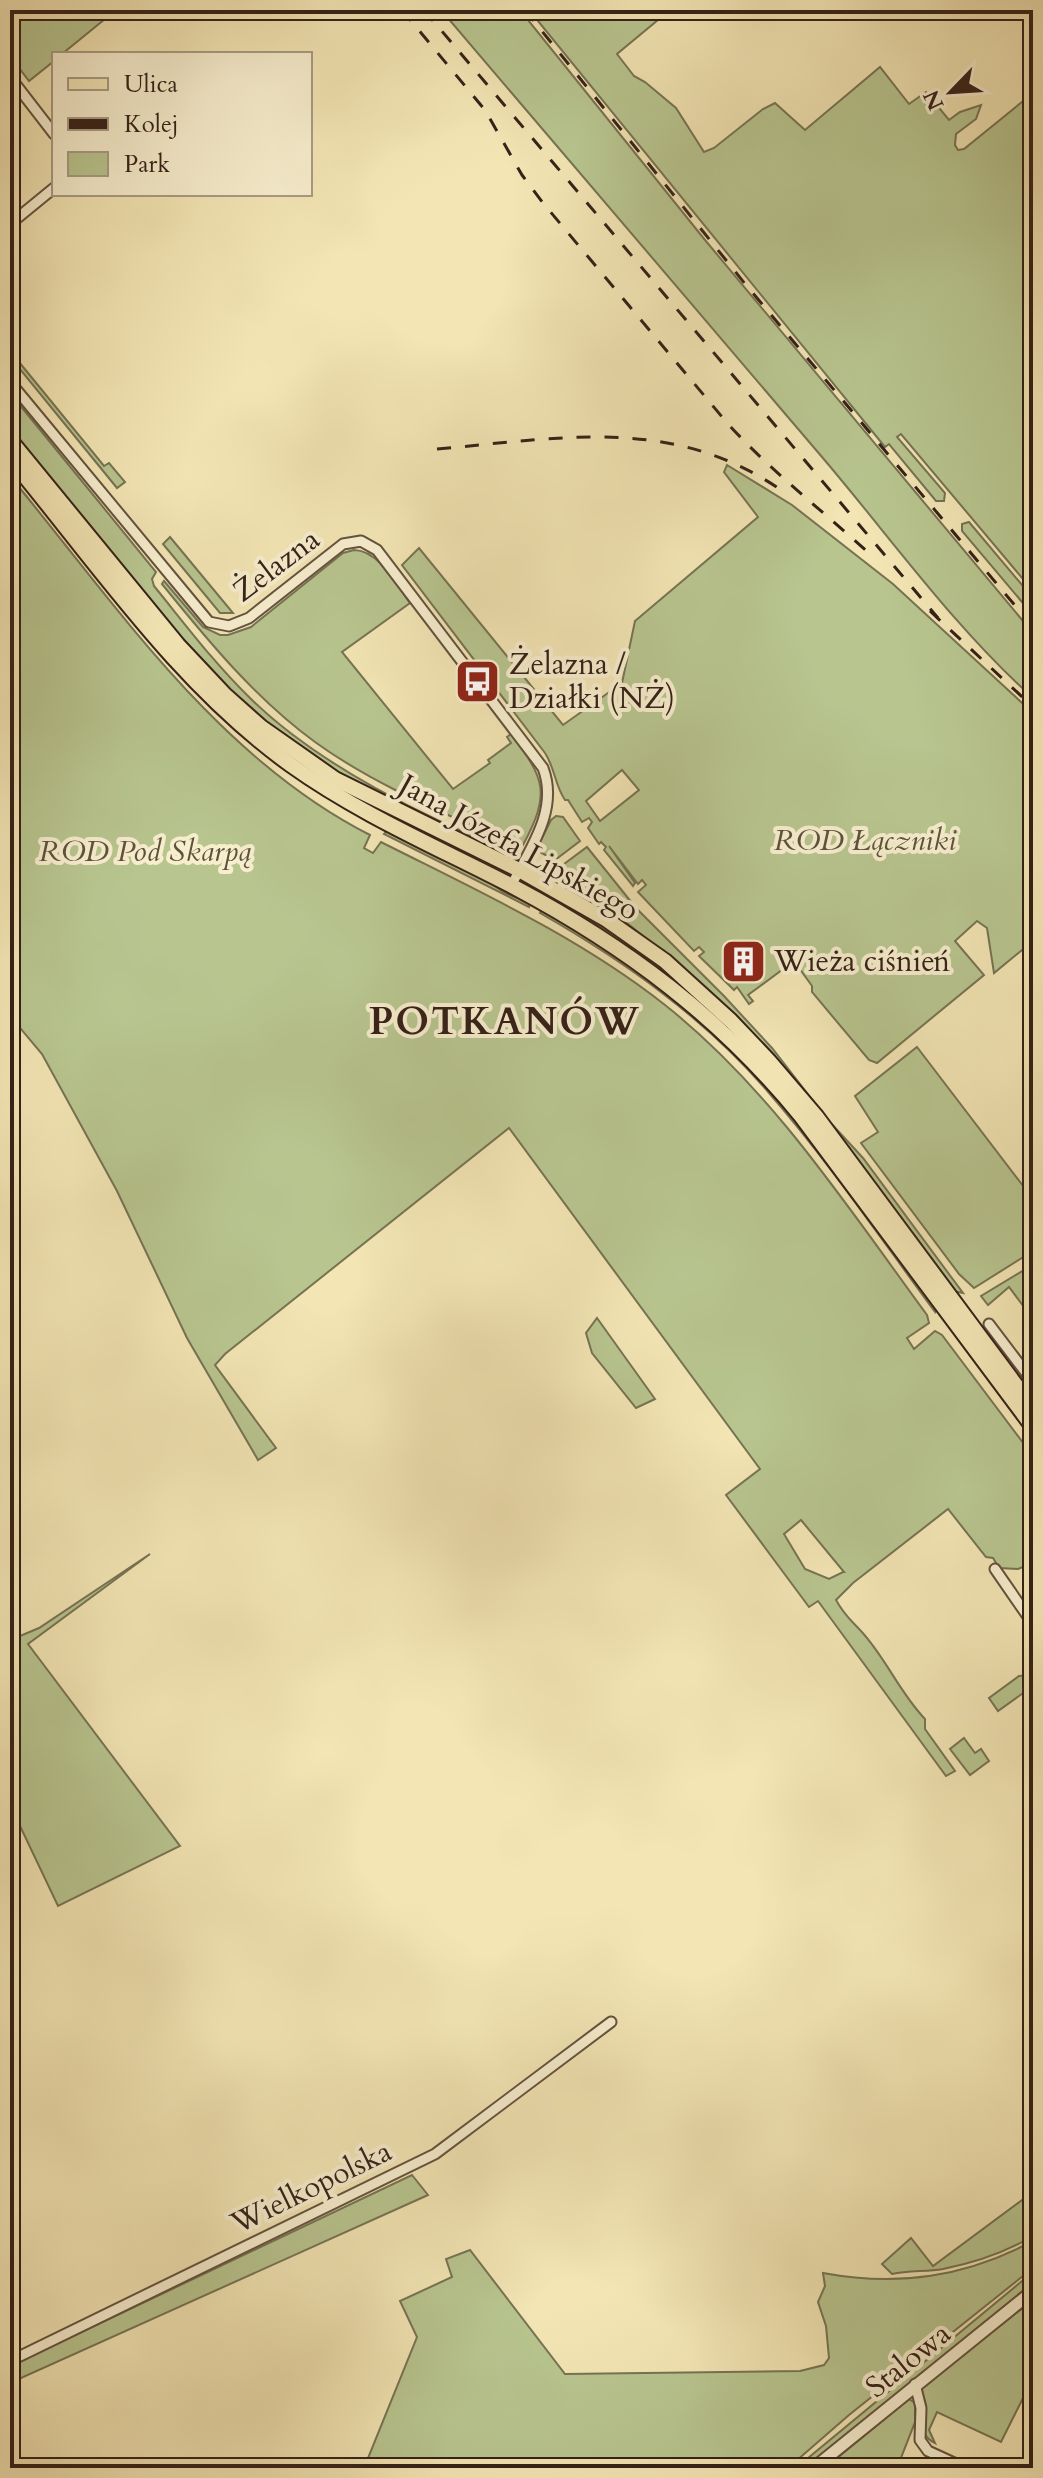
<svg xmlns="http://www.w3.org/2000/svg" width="1043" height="2478" viewBox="0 0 1043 2478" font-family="Cardo,serif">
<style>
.green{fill:#b8c58f;stroke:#767354;stroke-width:2;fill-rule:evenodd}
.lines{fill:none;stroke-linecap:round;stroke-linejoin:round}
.minor-casing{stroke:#64523f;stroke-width:13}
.tertiary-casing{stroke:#64523f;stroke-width:15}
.primary-casing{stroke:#352118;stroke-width:18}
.minor{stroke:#f7eece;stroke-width:9}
.tertiary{stroke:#f7eece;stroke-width:11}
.primary{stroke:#f3e5b4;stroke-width:14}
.rail{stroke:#352118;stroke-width:3;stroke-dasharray:14 14;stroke-linecap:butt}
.labels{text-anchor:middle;stroke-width:8;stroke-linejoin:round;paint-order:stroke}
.street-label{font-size:30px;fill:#352118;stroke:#f7eece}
.poi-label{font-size:30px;fill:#352118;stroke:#f7eece;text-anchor:start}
.park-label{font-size:30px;font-style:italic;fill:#5c523c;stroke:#f7eece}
.district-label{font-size:38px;font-weight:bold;letter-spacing:2px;fill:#352118;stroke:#f7eece}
</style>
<rect width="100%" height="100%" fill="#f3e5b4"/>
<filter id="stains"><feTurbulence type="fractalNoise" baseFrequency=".0025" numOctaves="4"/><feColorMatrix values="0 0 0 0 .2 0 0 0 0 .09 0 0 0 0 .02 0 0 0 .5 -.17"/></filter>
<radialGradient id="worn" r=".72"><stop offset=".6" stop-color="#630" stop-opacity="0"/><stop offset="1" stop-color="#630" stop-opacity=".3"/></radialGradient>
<g class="green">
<path d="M10 10H116L62 54H54V61L29 81 16 64 10 63Z"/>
<path d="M441 10H520L705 240 1033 633V698C953 626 891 538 822 457 695 308 568 159 441 10Z"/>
<path d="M529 10H670L617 54 634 76 645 82 676 108 704 152 714 148 763 109 775 103 805 130 880 67 909 104 926 92 949 120 960 112 981 105 976 119 956 134 955 145 958 150 964 149 1033 93V591L901 434 897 437 945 493 944 501H936L889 444 885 447Z"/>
<path d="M10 351 104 466 109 463 125 482 117 488 10 357Z"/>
<path d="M10 393 156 572 152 579 154 586C185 624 214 663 249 697 315 763 428 820 515 853L502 854 317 762 244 705 162 618 10 432Z"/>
<path d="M727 465 792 505 893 584 1033 713V941L994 973 987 928 977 921 955 941 984 975 877 1063 869 1060 812 992V986L794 961 748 995 753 1001 749 1004 737 987 734 990 699 956 704 952 699 947 694 951 638 892 646 885 642 880 638 884 609 846 635 883 633 886 604 850 606 847 601 842 599 844 588 828 592 822 589 818 582 822 568 800H565C555 786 555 768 545 753L402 565 419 548 563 725 622 683 635 621 758 517 724 472ZM622 770 639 790 600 821 586 801Z"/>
<path d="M10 476C116 605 218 758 370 835L364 848 373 853 381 842C478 891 579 937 665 1005 771 1089 847 1206 927 1315L929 1323 907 1338 914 1349 935 1331 942 1335 1033 1456V1563L1018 1569 999 1568 993 1558 986 1557 948 1509 853 1583 836 1600C845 1616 849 1618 860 1630 885 1656 899 1692 925 1719V1729L955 1771 946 1776 818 1601 809 1607 726 1495 760 1469 509 1128 225 1354 215 1365 276 1448 258 1460 187 1338 117 1191 42 1054 10 1016ZM801 1520 844 1572H843L829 1579 805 1569 784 1534Z"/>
<path d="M969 522 1033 598V615L962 531V524Z"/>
<path d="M170 537 233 613H220L163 544Z"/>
<path d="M354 550C379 550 397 586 410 603L342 652 453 789 490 763 488 760 511 743 507 737 511 734C545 779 551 793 523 845 512 839 497 837 484 831 427 806 366 779 315 742 255 698 209 642 162 584L164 581 203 627 220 635H228L251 627 343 553Z"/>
<path d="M556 816 563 817 580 841 555 860 536 850 551 820Z"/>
<path d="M387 831 490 881C502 894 515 897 531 902L529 907 384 834Z"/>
<path d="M587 847 636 908 724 996 772 1048 828 1120 863 1158 963 1293 953 1291 806 1096 659 949 606 906 558 879 560 867Z"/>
<path d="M549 896 650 956 689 992 547 900Z"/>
<path d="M542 908 584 933 686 1004 781 1098 936 1308 935 1312C881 1239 829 1162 769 1093 705 1018 624 961 540 913Z"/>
<path d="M917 1047 1033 1199V1251L974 1288 959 1274 861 1143 878 1132 855 1096Z"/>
<path d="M1029 1267 1033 1273V1319L1009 1287 988 1305 981 1296Z"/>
<path d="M597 1318 655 1399 636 1408 592 1353 586 1333Z"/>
<path d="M150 1554 28 1644 180 1846 58 1906 10 1805V1635L13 1639 39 1628Z"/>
<path d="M1030 1675 1033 1686 998 1711 989 1698 1019 1676Z"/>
<path d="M964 1738 975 1753 981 1749 989 1761 970 1775 950 1749Z"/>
<path d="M412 2175 428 2195 10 2383V2366Z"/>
<path d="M1033 2192V2236C1006 2252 973 2263 943 2269 926 2272 909 2270 892 2274L882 2264 911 2238 933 2266Z"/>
<path d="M1033 2241V2268L849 2415 788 2468H364L417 2337 400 2301 452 2277 446 2259 470 2250 565 2374 800 2371 824 2365 829 2358 826 2326 818 2302 825 2286 823 2273C898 2287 965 2277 1033 2241Z"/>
<path d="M1033 2272V2283L805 2468H796Z"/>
<path d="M1021 2309 1033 2317V2392L1027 2390 1001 2442 937 2412 929 2430 935 2443C917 2434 926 2425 926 2409 926 2401 923 2395 920 2389Z"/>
<path d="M909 2399 915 2403V2422L897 2468H825Z"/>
</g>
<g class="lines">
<defs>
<g id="minor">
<path d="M10 77 54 134"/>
<path d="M10 224 54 188"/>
<path d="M10 382 209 622 229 626 249 618 343 544 361 541 377 550 543 768C559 810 530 849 511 886"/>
<path d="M989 1324 1033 1382"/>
<path d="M995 1569 1033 1624"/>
<path d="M10 2361 435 2154 611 2022"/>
<path d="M915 2384 921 2408 920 2440 928 2451 965 2468"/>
</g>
<path id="tertiary" d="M814 2468 1033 2291"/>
<g id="primary">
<path d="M10 440 178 645 225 695 261 727 335 779 519 870 607 920 665 961 731 1021 769 1061 816 1116 1033 1408"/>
<path d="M10 458C98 564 178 684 291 765 361 815 439 848 514 887 627 947 720 1017 801 1116L1033 1427"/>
</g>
</defs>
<use href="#minor" class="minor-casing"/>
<use href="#tertiary" class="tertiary-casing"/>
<use href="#primary" class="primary-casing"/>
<use href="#minor" class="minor"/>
<use href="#tertiary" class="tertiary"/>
<use href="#primary" class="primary"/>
<g class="rail">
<path d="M402 10 485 110 522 175 543 203 728 424C772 472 823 511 871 555"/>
<path d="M424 10 938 618"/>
<path d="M525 10 746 285 1033 627"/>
<path d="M437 449C564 438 677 414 788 495"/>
<path d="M930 611 1033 707"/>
</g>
</g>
<defs>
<symbol id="bus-square" viewBox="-11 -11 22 22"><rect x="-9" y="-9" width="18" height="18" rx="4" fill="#8f2418" stroke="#f7eece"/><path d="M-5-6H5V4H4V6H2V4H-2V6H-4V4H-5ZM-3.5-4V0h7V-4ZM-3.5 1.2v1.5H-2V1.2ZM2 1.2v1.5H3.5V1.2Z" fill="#fff"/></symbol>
<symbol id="building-square" viewBox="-11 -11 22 22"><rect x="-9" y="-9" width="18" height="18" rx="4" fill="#8f2418" stroke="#f7eece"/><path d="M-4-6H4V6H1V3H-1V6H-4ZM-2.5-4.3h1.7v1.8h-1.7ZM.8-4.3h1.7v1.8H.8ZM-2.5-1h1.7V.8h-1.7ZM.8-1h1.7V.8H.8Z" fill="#fff"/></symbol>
</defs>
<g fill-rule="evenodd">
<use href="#bus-square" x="452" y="656" width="51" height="51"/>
<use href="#building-square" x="718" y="936" width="51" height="51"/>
</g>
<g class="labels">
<g class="street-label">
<text transform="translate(276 565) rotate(-37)" y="10">Żelazna</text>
<text transform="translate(519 847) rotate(29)" y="10">Jana Józefa Lipskiego</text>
<text transform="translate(311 2187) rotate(-26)" y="10">Wielkopolska</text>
<text transform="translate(908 2360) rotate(-39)" y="10">Stalowa</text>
</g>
<g class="poi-label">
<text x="509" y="674">Żelazna /<tspan x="509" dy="34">Działki (NŻ)</tspan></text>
<text x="774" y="971">Wieża ciśnień</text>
</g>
<g class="park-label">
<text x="865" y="850">ROD Łączniki</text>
<text x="145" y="861">ROD Pod Skarpą</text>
</g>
<g class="district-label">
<text x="505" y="1034">POTKANÓW</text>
</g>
</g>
<rect width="1043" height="2478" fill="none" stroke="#f3e5b4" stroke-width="40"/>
<rect x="12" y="12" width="1019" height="2454" fill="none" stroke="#352118" stroke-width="4"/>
<rect x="20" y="20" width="1003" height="2438" fill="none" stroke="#352118" stroke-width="2"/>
<rect x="52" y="52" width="260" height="144" fill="#f7eece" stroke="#a99c85" stroke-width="2"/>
<rect x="68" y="78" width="40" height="12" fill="#f3e5b4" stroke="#a99c85" stroke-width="2"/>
<text x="124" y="92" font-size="24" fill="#352118">Ulica</text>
<rect x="68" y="118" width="40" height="12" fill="#352118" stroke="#a99c85" stroke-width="2"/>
<text x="124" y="132" font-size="24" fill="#352118">Kolej</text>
<rect x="68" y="152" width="40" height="24" fill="#b8c58f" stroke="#a99c85" stroke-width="2"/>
<text x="124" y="172" font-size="24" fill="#352118">Park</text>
<g transform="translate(951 92) rotate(245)" stroke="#f7eece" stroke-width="6" paint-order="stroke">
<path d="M0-6L14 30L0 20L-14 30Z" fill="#352118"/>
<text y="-12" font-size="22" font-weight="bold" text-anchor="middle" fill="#352118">N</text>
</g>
<rect width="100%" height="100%" filter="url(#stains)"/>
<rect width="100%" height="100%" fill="url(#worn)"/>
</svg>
